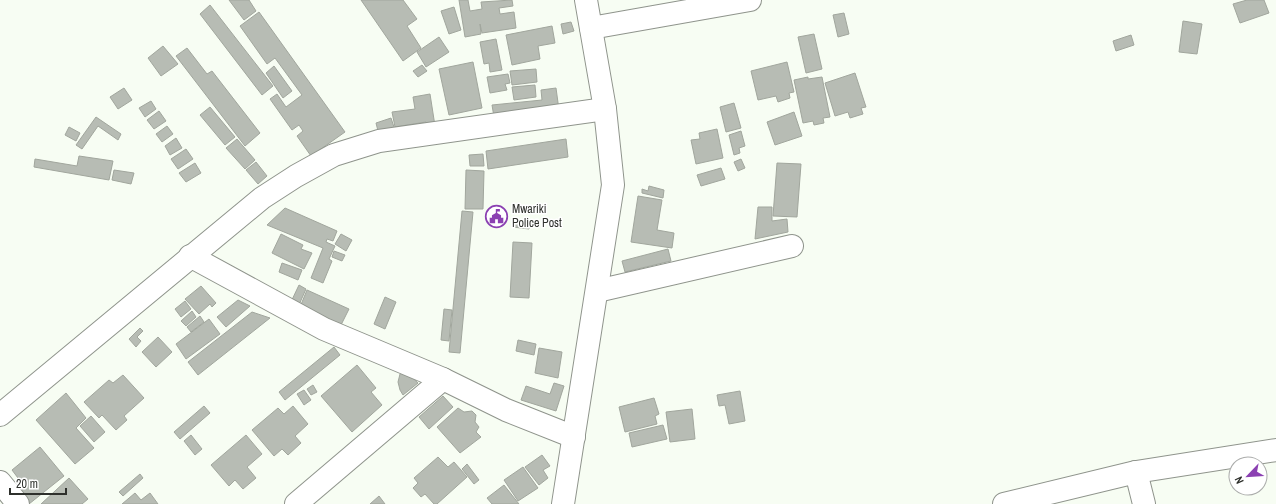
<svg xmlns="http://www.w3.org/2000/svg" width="1276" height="504" viewBox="0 0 1276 504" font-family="'Archivo Narrow',sans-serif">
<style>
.building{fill:#b7bcb4;stroke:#a1a69d}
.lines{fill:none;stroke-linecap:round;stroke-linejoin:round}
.street-casing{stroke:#8f948c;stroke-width:24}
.street{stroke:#fff;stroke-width:22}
.labels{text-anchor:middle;stroke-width:3;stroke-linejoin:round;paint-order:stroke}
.poi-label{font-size:12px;fill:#2e302c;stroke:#fff;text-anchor:start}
</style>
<rect width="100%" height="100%" fill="#f7fdf3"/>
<g class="building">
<path d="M229 0H249L256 11 244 20Z"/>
<path d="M361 0H403L417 19 407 26 421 48 403 61Z"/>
<path d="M459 0H468L470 11 482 9 481 2 512 0 513 6 499 8 500 14 514 12 516 28 482 33 480 24 481 34 465 37Z"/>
<path d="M1247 0H1264L1269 13 1240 23 1233 4Z"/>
<path d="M210 5 273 86 262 95 200 14Z"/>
<path d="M454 7 461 30 449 34 441 11Z"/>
<path d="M259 12 345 132 311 156 297 136 303 131 299 125 292 130 270 99 277 94 286 107 302 95 275 58 267 64 240 26Z"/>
<path d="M844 13 849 34 838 37 833 15Z"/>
<path d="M1183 21 1202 24 1197 54 1179 52Z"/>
<path d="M571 22 574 31 563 34 561 24Z"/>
<path d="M552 26 555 43 538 46 540 59 512 65 506 35Z"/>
<path d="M814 34 822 69 806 73 798 37Z"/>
<path d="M1131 35 1134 45 1116 51 1113 41Z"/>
<path d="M439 37 449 52 426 67 417 52Z"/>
<path d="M496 39 502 70 490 72 489 63 484 64 480 42Z"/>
<path d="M163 46 178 64 161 76 148 58Z"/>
<path d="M187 48 207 74 212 71 260 133 245 146 176 56Z"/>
<path d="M473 62 482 108 449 115 439 69Z"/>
<path d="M787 62 794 92 789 93 790 98 778 102 776 96 758 100 751 71Z"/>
<path d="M422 65 427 71 418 77 413 71Z"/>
<path d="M274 66 292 91 283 98 266 73Z"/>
<path d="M536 69 537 82 512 85 510 71Z"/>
<path d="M855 73 866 107 861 108 863 114 850 118 848 112 835 116 825 83Z"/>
<path d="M508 74 510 83 505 84 507 90 490 93 487 77Z"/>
<path d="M808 77V79L822 77 830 117 823 118 824 123 814 125 813 121 803 123 794 80Z"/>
<path d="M535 85 536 97 514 100 512 87Z"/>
<path d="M124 88 132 100 118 109 110 97Z"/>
<path d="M556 88 559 110 494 117 492 105 542 100 541 90Z"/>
<path d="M430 94 435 126 427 127 426 122 395 127 392 112 415 109 413 97Z"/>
<path d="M151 101 156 109 145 117 139 108Z"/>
<path d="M734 103 741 128 726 132 720 107Z"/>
<path d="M210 107 235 137 225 145 200 115Z"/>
<path d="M159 111 166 121 154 129 147 120Z"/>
<path d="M794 112 802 136 775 145 767 122Z"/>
<path d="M96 117 121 134 118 140 98 126 82 149 76 145Z"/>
<path d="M391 118 395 130 379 135 376 123Z"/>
<path d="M167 126 173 134 162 142 156 134Z"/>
<path d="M69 127 80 133 76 141 65 135Z"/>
<path d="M717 129 723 158 696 164 691 140 700 139 699 133Z"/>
<path d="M741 131 745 146 739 148 740 153 734 155 729 135Z"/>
<path d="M176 138 182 148 170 155 165 146Z"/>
<path d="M237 139 255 160 245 169 226 148Z"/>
<path d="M566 139 568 157 488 169 486 151Z"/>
<path d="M186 149 193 159 178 169 171 159Z"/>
<path d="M483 154 484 166H470L469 155Z"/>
<path d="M79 156 113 161 109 180 34 167 35 159 77 166Z"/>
<path d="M741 159 745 168 738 171 734 162Z"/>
<path d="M256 162 267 176 258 184 246 170Z"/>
<path d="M195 163 201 173 186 182 179 173Z"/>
<path d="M777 163 801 164 797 217 773 216Z"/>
<path d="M721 168 725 179 701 186 697 175Z"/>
<path d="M114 170 134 173 131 184 112 180Z"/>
<path d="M466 170 484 171 483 209H465Z"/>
<path d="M649 186 664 190 663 198 642 193V189L648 191Z"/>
<path d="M638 196 662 200 657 230 674 233 672 248 631 242Z"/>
<path d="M758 207H772V221L787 219 788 232 755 239Z"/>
<path d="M285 208 337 231 333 241 327 239 326 242 335 246 329 259 332 261 323 283 311 278 323 248 267 225Z"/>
<path d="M462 211 473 212 460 353 449 352Z"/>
<path d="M514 221 529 223V229L513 227Z"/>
<path d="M281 234 303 245 301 249 312 253 304 269 272 253Z"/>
<path d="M341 234 352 240 346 251 335 244Z"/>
<path d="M513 242 532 243 529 298 510 297Z"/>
<path d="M668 249 671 261 625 272 622 261Z"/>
<path d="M334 251 345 255 342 261 332 257Z"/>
<path d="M282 263 302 270 298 280 279 272Z"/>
<path d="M299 285 306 289 298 307 290 304Z"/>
<path d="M201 286 216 303 212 307 210 304 199 314 185 299Z"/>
<path d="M307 290 349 309 341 325 300 307Z"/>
<path d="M385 297 396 302 385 329 374 324Z"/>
<path d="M238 300 250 306 226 327 217 317Z"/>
<path d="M185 301 191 309 181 317 175 309Z"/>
<path d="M444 309 452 310 449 341 441 340Z"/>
<path d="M192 311 196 317 186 326 181 321Z"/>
<path d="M252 312 270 318 198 375 188 362Z"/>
<path d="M200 316 204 322 191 332 187 327Z"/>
<path d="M209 319 220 334 186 359 176 344Z"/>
<path d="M140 328 143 331 137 337 141 341 136 347 129 339Z"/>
<path d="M158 337 172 352 156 367 142 352Z"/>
<path d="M518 340 536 344 534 355 516 351Z"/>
<path d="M334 347 340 355 285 400 279 392Z"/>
<path d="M539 348 562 352 558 378 535 373Z"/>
<path d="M357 365 376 388 371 392 382 405 352 432 321 396Z"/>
<path d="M404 370 418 383 403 395 400 390 398 382 400 374Z"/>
<path d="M123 375 144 398 124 416 127 420 116 430 102 415 99 418 84 402 109 380 113 383Z"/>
<path d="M554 383 564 386 556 411 521 400 526 386 550 394Z"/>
<path d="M313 385 317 392 311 395 307 389Z"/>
<path d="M304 390 311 400 304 405 297 394Z"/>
<path d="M740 391 745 421 729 424 725 405 719 406 717 395Z"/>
<path d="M66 393 86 418 76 428 94 448 75 464 36 420Z"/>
<path d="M443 396 453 407 429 429 419 417Z"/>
<path d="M654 398 659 414 655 416 657 424 625 432 619 407Z"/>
<path d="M204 406 210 413 180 439 174 432Z"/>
<path d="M293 406 308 424 295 436 301 443 288 455 282 449 274 456 252 430 278 408 284 414Z"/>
<path d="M458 408 464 412 472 411 476 415 475 422 479 427 476 432 481 437 460 453 437 427Z"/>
<path d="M692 409 695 439 670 442 666 412Z"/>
<path d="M91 416 105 432 94 442 80 426Z"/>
<path d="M663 425 667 439 632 447 629 433Z"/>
<path d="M191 435 202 449 195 455 184 441Z"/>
<path d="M246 435 262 454 247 467 256 478 243 489 235 480 229 486 211 465Z"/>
<path d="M40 447 64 476 29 504H25L13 489 21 482 12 470Z"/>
<path d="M542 455 550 466 543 470 548 478 539 485 525 467Z"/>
<path d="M438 457 448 467 454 462 467 477 437 504H434L425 494 421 497 413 488 418 483 414 478Z"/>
<path d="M467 464 479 480 474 484 462 469Z"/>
<path d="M523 467 538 488 518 501 504 480Z"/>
<path d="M140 474 143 478 123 496 119 492Z"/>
<path d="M69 478 88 499 82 504H41Z"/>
<path d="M504 485 519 504H492L487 498Z"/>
<path d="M135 493 141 500 150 493 158 504H122Z"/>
<path d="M379 496 385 504H370Z"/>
</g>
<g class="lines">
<defs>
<g id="street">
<path d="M591 28 750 0"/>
<path d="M190 256 324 329 443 379 506 410 574 437"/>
<path d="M597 291 792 246"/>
<path d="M0 415 262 198 296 176 334 155 379 141 605 109"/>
<path d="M1136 472 1144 504"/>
<path d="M0 482 18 504"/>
<path d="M296 504 443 379"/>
<path d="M563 504 613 185 605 109 586 0"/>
<path d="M1004 504 1136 472 1276 450"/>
</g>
</defs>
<use href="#street" class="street-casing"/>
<use href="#street" class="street"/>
</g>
<defs>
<symbol id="civic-ring" viewBox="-11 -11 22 22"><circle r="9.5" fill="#fff" stroke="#8b40b2" stroke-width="1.5"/><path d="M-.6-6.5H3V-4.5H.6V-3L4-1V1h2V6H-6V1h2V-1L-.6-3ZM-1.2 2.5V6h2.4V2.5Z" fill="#8b40b2"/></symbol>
</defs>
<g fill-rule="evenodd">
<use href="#civic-ring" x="484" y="204" width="25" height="25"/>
</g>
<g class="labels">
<g class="poi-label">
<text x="512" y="213">Mwariki<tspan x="512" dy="14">Police Post</tspan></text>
</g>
</g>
<g transform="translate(1248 476) rotate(245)"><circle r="19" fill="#ffffff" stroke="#abacab"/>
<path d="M0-3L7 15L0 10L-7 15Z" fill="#8b40b2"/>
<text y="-6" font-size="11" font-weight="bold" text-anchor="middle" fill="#2e302c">N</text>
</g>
<path d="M10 488v6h56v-6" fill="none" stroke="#2e302c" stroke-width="2"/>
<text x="16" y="488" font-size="12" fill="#2e302c" stroke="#ffffff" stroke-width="3" paint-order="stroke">20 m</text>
</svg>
